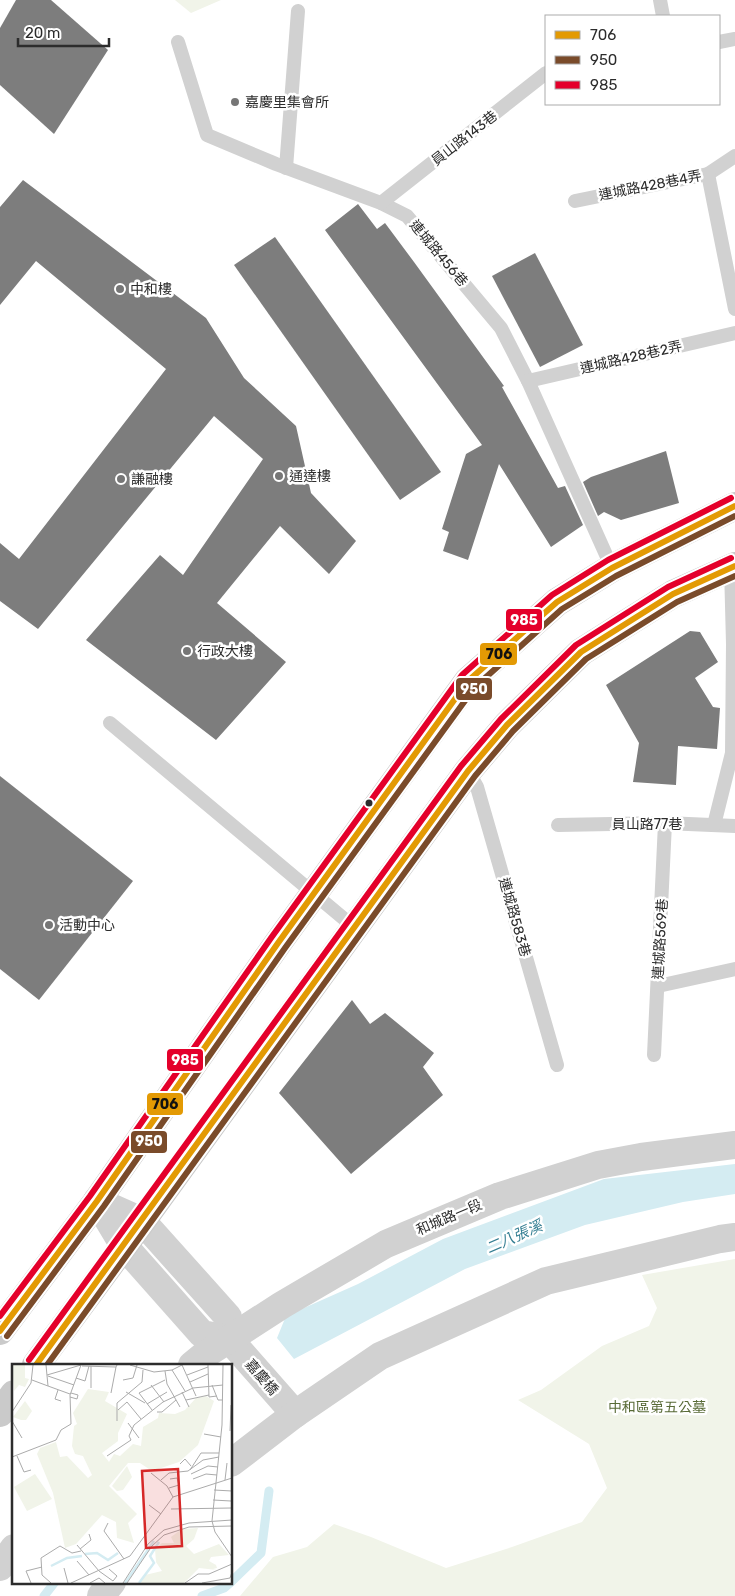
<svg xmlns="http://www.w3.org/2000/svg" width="735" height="1596" viewBox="0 0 735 1596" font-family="Rubik,'Noto Sans TC',sans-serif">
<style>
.green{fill:#f1f4e9}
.water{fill:#d4ecf2}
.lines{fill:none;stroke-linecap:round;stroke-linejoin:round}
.stream{stroke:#d4ecf2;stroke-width:9}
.building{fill:#7d7d7d}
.service{stroke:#d1d1d1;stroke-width:14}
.minor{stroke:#d1d1d1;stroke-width:28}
.secondary{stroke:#cacaca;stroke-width:28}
.bus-1-casing{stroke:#fff;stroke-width:10}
.bus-2-casing{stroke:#fff;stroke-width:10}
.bus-3-casing{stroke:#fff;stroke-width:10}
.bus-1{stroke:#e39a04;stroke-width:6}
.bus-2{stroke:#7a4b2a;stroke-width:6}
.bus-3{stroke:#e4002b;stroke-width:6}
.poi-dot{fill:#767676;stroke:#fff;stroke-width:2}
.bus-dot{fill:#2c2c2c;stroke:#fff;stroke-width:2}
.labels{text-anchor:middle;stroke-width:5;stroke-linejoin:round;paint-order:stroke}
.poi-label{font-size:14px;fill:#2c2c2c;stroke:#fff;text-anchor:start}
.street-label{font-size:14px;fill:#2c2c2c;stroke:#fff}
.park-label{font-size:14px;fill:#586a36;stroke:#fff}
.water-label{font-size:15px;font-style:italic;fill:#357f93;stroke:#fff}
.inset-river{fill:none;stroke:#d4ecf2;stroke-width:2.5}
.inset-road{fill:none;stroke:#ababab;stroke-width:1}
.view{fill:#d62828;fill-opacity:0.15;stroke:#d62828;stroke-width:2.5}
.inset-edge{fill:none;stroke:#2c2c2c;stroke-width:2.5}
.line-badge{stroke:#fff;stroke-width:2}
.badge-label{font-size:14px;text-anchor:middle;font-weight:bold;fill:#fff}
.pale-badge-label{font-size:14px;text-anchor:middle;font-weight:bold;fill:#111}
</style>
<rect width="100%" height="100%" fill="#fff"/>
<g class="green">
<path d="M175 0H221L191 13Z"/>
<path d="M735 1259V1596H240L273 1557 307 1547 334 1524 371 1537 446 1568 512 1547 582 1522 607 1488 589 1444 518 1400 541 1390 602 1346 649 1326 657 1308 642 1275Z"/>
</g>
<path class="water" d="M735 1164V1194L683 1202 585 1225 465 1269 294 1359 277 1338 286 1316 358 1284 443 1239 604 1179Z"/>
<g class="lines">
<g class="stream">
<path d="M231 1582 261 1553 269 1491"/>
<path d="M44 1596 55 1582"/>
<path d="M202 1596 224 1588 231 1582"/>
</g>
</g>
<g class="building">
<path d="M16 0H51L108 50 54 134 0 85V28Z"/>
<path d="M23 180 206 318 244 378 296 426 311 493 356 541 329 574 280 526 217 603 286 662 216 740 86 640 160 555 183 575 263 459 214 416 38 629 0 601V543L19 559 166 369 36 261 0 305V207Z"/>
<path d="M358 204 377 229 385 223 414 262 504 386 502 387 558 488 565 486 583 525 551 547 499 464 468 560 443 551 449 532 442 529 466 454 482 445 325 230Z"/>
<path d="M275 237 441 472 400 500 234 265Z"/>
<path d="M535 253 583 345 540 367 492 276Z"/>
<path d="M666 451 679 503 621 520 604 512 598 516 583 482 591 477Z"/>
<path d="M690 631 700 632 718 662 695 678 713 707 720 708 717 749 678 746 676 785 633 782 639 743 606 685Z"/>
<path d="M0 776 133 881 39 1000 0 969Z"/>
<path d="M352 1000 370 1024 385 1013 434 1053 423 1067 443 1095 351 1174 279 1093Z"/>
</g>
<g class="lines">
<g class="service">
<path d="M660 0 663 16"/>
<path d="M178 42 207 135 276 164 381 203 407 216 501 328 528 381 612 568"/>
<path d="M719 42 735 39"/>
<path d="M286 168 298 11"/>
<path d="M708 174 735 156"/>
<path d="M575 201 708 174 735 309"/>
<path d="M381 203 546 73"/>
<path d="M528 381 735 333"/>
<path d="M110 723 355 928"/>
<path d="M468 771 477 787 557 1065"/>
<path d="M558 825 665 823 735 826"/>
<path d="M714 825 732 753 733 644 731 567"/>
<path d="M658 986 735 969"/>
<path d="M654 1055 665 823"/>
</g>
<g class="minor">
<path d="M97 1201 142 1221 228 1317 229 1339"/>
<path d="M97 1201 124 1246 202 1334 229 1339"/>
<path d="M229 1339 295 1414"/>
<path d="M192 1365 203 1356 282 1305 386 1244 500 1196 598 1165 641 1157 735 1145"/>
<path d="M231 1463 295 1414 380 1356 546 1281 720 1239 735 1237"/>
<path d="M0 1567 14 1548"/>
<path d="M101 1596 112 1582"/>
</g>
<g class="secondary">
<path d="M0 1331 97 1201 278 943 468 681 557 602 612 568 735 506"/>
<path d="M36 1365 142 1221 468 771 507 725 581 652 673 594 735 566"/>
<path d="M0 1413 14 1394"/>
</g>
<defs>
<g id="bus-1">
<path d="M0 1331 97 1201 278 943 468 681 557 602 612 568 735 506"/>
<path d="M36 1365 468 771 507 725 581 652 673 594 735 566"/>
</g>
<g id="bus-2">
<path d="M7 1336 104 1206 285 948 475 687 562 609 616 576 735 516"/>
<path d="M47 1365 475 776 513 731 586 659 677 602 735 576"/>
</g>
<g id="bus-3">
<path d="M0 1316 90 1196 271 938 462 675 552 595 608 560 731 498"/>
<path d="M29 1360 461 766 501 719 576 645 668 587 731 558"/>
</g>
</defs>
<use href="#bus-1" class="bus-1-casing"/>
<use href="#bus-2" class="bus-2-casing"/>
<use href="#bus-3" class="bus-3-casing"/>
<use href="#bus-1" class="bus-1"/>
<use href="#bus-2" class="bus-2"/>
<use href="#bus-3" class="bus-3"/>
</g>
<g class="poi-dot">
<circle cx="235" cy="102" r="5"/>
<circle cx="120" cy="289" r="5"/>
<circle cx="279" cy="476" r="5"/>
<circle cx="121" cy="479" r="5"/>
<circle cx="187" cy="651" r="5"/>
<circle cx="49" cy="925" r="5"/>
</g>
<circle class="bus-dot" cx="369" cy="803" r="4.5"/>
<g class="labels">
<g class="poi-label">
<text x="245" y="107">嘉慶里集會所</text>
<text x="130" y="294">中和樓</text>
<text x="289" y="481">通達樓</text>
<text x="131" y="484">謙融樓</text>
<text x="197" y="656">行政大樓</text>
<text x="59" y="930">活動中心</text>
</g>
<g class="street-label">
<text transform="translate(464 138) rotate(-38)" y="5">員山路143巷</text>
<text transform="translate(650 185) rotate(-11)" y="5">連城路428巷4弄</text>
<text transform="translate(439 253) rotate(50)" y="5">連城路456巷</text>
<text transform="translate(631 357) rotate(-13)" y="5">連城路428巷2弄</text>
<text x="647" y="829">員山路77巷</text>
<text transform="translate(515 917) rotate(74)" y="5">連城路583巷</text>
<text transform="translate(660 939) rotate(-87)" y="5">連城路569巷</text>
<text transform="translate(449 1217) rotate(-23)" y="5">和城路一段</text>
<text transform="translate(262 1377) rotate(49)" y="5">嘉慶橋</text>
</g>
<g class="park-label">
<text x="657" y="1412">中和區第五公墓</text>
</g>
<g class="water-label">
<text transform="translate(514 1237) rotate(-24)" y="5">二八張溪</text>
</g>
</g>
<g transform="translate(12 1364)">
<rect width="220" height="220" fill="#fff"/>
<path d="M0 1H13V14L17 15 13 23 7 21 2 27ZM76 25 97 28 93 37 115 50 106 69V77L90 89 97 98 102 90 108 92 121 80 129 82 131 63 146 54 147 49 163 50 173 46 184 34 194 32 202 37 186 81 167 98 140 107 128 99H116L97 122 125 150 116 159 122 179 105 174 104 158 90 151 64 180 53 184 41 129 25 90 28 84 44 78 48 93 55 92 76 114 80 111 71 92 63 90 60 82 62 62 65 60 61 49ZM13 37 20 47 14 56H9L1 53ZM115 102 120 113 111 126 105 127 100 122ZM23 110 40 135 15 147 2 123ZM186 164 182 175 174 182 182 190 207 180 217 191 199 193 197 197 204 201 205 204 201 205 205 206 187 204 172 219H128L133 211 150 207 144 198 143 185 150 179H162L159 173 170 165Z" fill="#f1f4e9"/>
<path class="inset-river" d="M73 190 85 189 96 196 106 189M39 202 55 194 70 192M113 219 142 177M127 219 142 199 138 192 147 178"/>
<path class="inset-road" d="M34 1 36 22 58 30M118 1 142 8 160 6 170 1M170 1 184 32M196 1 197 33 205 32M211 1 210 61 200 157 203 168 220 193M70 2 104 3 105 1M160 6 173 27M153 7 155 20 168 43M35 11 69 1M175 11 196 3M36 12 62 21M64 14 73 17 77 2M20 16 36 22M111 16 121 14 125 1M178 18 196 10M139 21 152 38M200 21 206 36H211M79 24V2M46 26 43 35 49 37M114 28 133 39M170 28 177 43M99 29 104 3M58 33 65 35 66 31 59 29M174 36 197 31M135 40 155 28M106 46 115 38 129 55M140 46 127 29 153 16M0 48 19 19 21 1M145 48H150L164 36M0 57 10 74M105 57V39L130 18 131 6M116 59 127 74M218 67 219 41M192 70 209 73M5 92 12 108 19 106M95 92 119 76 117 72 122 61 151 38 181 24 211 21M0 93 44 76 49 66 59 60 58 31 69 1M168 100 173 95 179 102M178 106 189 89H207M139 109 155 122 161 133M179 110 196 102 206 103M181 115 194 110 205 111M149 116 157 109 176 107 191 96 207 93M213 116 215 99M220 119V151M157 124 167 121 165 114 158 115M202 126 220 127M201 136 219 137M137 141 149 150M159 145 219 144M96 159 92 167 112 195M65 181 87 207 101 217 105 212 97 205M68 185 79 176 77 170M65 197 77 211M52 204 56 219M19 219 14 207 30 203M39 219 30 211 29 194 48 182 60 189 69 187M59 219 118 192 161 133 220 114M78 219 87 214 93 219M111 219 136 180 152 166 177 159 220 156M115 219 140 182 152 171 177 163 220 162M173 219 186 210H197L220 200M190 219 218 214 220 208"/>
<path class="view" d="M166 105 170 182 134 184 130 107Z"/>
<rect width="220" height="220" class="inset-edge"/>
</g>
<g class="line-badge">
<rect x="505" y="608" width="38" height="24" rx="5" fill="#e4002b"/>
<rect x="479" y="642" width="39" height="24" rx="5" fill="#e39a04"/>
<rect x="455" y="677" width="38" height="24" rx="5" fill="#7a4b2a"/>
<rect x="166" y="1048" width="38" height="24" rx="5" fill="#e4002b"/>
<rect x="146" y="1092" width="38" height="24" rx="5" fill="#e39a04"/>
<rect x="130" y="1130" width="38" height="24" rx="5" fill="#7a4b2a"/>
</g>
<g class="badge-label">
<text x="524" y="625">985</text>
<text x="474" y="694">950</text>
<text x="185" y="1065">985</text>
<text x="149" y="1146">950</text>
</g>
<g class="pale-badge-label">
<text x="499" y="659">706</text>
<text x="165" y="1109">706</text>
</g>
<rect x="545" y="15" width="175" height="90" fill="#ffffff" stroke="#ababab"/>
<rect x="555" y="31" width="25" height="8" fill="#e39a04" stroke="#ababab"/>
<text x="590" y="40" font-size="15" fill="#2c2c2c">706</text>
<rect x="555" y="56" width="25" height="8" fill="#7a4b2a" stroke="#ababab"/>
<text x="590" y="65" font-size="15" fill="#2c2c2c">950</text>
<rect x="555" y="81" width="25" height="8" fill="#e4002b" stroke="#ababab"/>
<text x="590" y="90" font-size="15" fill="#2c2c2c">985</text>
<path d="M18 38v8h91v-8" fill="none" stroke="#2c2c2c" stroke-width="2.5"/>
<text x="25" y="38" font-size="15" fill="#2c2c2c" stroke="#ffffff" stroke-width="4" paint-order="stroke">20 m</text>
</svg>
